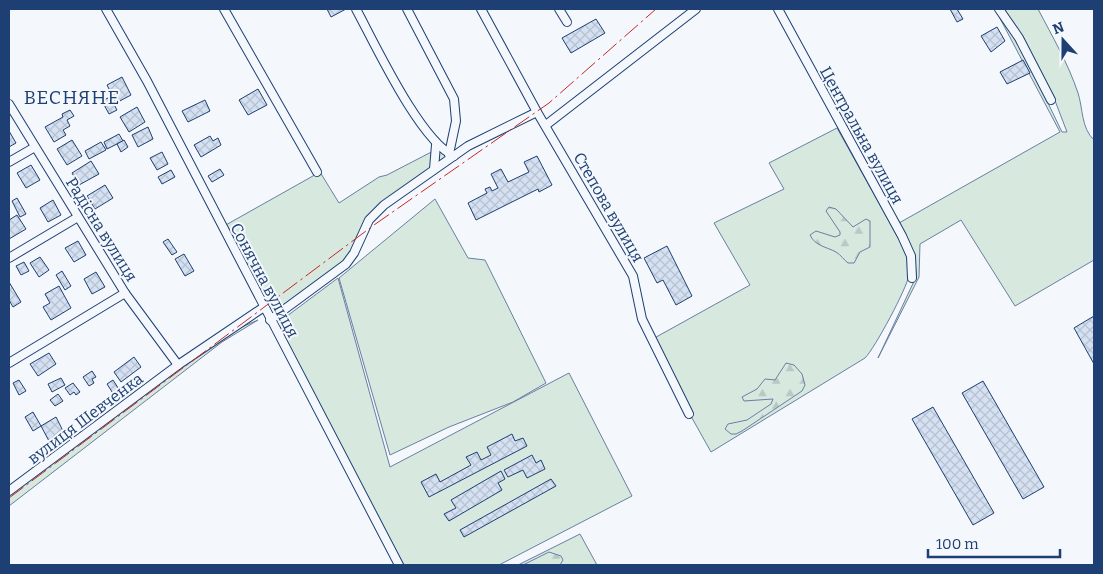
<svg xmlns="http://www.w3.org/2000/svg" width="1103" height="574" viewBox="0 0 1103 574" font-family="Bitter,serif">
<style>
.green{fill:#d7e8df;stroke:#687fa3}
.forest{fill:url(#forest-firs);stroke:#687fa3}
.building{fill:url(#building-cross-hatch);stroke:#1d3f73}
.lines{fill:none;stroke-linecap:round;stroke-linejoin:round}
.minor-casing{stroke:#1d3f73;stroke-width:10}
.minor{stroke:#f4f7fb;stroke-width:8}
.power{stroke:#c62828;stroke-width:1;stroke-dasharray:18 4 2.5 4;stroke-linecap:butt}
.labels{text-anchor:middle;stroke-width:4;stroke-linejoin:round;paint-order:stroke}
.street-label{font-size:16px;fill:#1d3f73;stroke:#f4f7fb}
.quarter-label{font-size:19px;letter-spacing:1px;fill:#1d3f73;stroke:#f4f7fb}
</style>
<defs>
<pattern id="forest-firs" width="22" height="20" patternUnits="userSpaceOnUse" patternTransform="scale(1.25)"><rect width="22" height="20" fill="#d7e8df"/><path d="M5 1l3.5 6h-7zM16 11l3.5 6h-7z" fill="#b8c8c3"/></pattern>
<pattern id="building-cross-hatch" width="8" height="8" patternUnits="userSpaceOnUse" patternTransform="scale(1.25)"><rect width="8" height="8" fill="#d5e0f0"/><path d="M0 0l8 8M0 8l8-8" fill="none" stroke="#b6c1d1"/></pattern>
</defs>
<rect width="100%" height="100%" fill="#f4f7fb"/>
<g class="green">
<path d="M995 9 1017 39 1062 132H1067L1054 98 1002 9H1038C1052 36 1068 63 1078 93 1083 108 1081 128 1094 140V260L1015 306 961 220 920 244 919 277 878 358 916 277 915 255 899 223 1060 132Z"/>
<path d="M837 128 904 248C907 256 910 266 909 275 907 288 875 348 865 358L711 452 649 341 750 285 714 223 784 189 769 163Z"/>
<path d="M441 147 449 156 373 212 350 258 272 313 224 226 320 172 339 203 379 177 387 175Z"/>
<path d="M435 199 468 258 485 260 546 383 513 402 449 427 390 455 339 278Z"/>
<path d="M338 278 390 467 569 373 632 496 499 565H404L319 412 280 327 283 319Z"/>
<path d="M258 320 222 342 9 506V494L171 374 237 329Z"/>
<path d="M580 534 597 565H518Z"/>
</g>
<g class="forest">
<path d="M829 207 836 209 853 227 866 219 870 221V247L860 252 854 263H848C844 260 841 255 836 252 827 247 815 246 810 235L816 231 835 237 840 235V232L826 211Z"/>
<path d="M786 363 794 365 802 374 805 385 802 391 742 431 736 434H731L725 429 728 424 747 420 771 404 773 399 744 401 742 397 757 389 765 379 775 380Z"/>
<path d="M549 552 561 556 563 560 560 565H523Z"/>
</g>
<g class="building">
<path d="M327 9H346L331 17Z"/>
<path d="M950 9H957L963 19 957 22Z"/>
<path d="M596 19 605 33 571 53 562 38Z"/>
<path d="M997 27 1005 41 991 52 981 36Z"/>
<path d="M1023 60 1030 73 1007 84 1000 72Z"/>
<path d="M122 77 131 95 116 103 107 85Z"/>
<path d="M258 89 267 105 248 115 239 100Z"/>
<path d="M110 97 117 110 109 114 102 101Z"/>
<path d="M205 100 210 111 188 122 182 111Z"/>
<path d="M137 107 145 122 129 132 120 117Z"/>
<path d="M70 110 74 116 67 120 70 126 63 130 66 135 54 142 45 127 63 117 62 114Z"/>
<path d="M148 127 153 139 138 147 132 135Z"/>
<path d="M9 131 16 143 9 147Z"/>
<path d="M119 134 123 141 107 149 104 142Z"/>
<path d="M210 136 213 141 218 138 221 145 201 157 194 145Z"/>
<path d="M72 140 82 156 67 165 57 149Z"/>
<path d="M124 140 128 147 121 152 117 144Z"/>
<path d="M101 142 106 150 89 159 85 151Z"/>
<path d="M162 152 168 164 157 170 150 158Z"/>
<path d="M537 156 552 185 539 192 538 189 476 220 468 203 487 193 485 189 490 187 492 191 498 188 491 174 501 169 508 182 529 172 524 162Z"/>
<path d="M91 161 99 174 79 185 72 173Z"/>
<path d="M31 165 40 180 26 188 17 173Z"/>
<path d="M220 169 224 175 212 182 208 176Z"/>
<path d="M171 170 175 177 162 184 158 177Z"/>
<path d="M105 185 113 198 95 209 87 196Z"/>
<path d="M17 198 26 214 20 217 12 201Z"/>
<path d="M53 200 61 215 48 222 40 208Z"/>
<path d="M17 215 26 229 9 239V220Z"/>
<path d="M168 239 177 252 172 255 163 242Z"/>
<path d="M78 241 86 255 74 262 65 248Z"/>
<path d="M667 246 692 296 676 305 663 280 657 283 644 258Z"/>
<path d="M184 254 194 271 185 276 175 259Z"/>
<path d="M40 257 49 270 39 277 30 263Z"/>
<path d="M24 262 29 271 21 275 16 266Z"/>
<path d="M62 271 71 286 65 290 56 275Z"/>
<path d="M96 272 105 287 92 294 84 279Z"/>
<path d="M9 282 21 302 13 307 9 300Z"/>
<path d="M59 286 71 308 51 320 43 307 50 303 45 294Z"/>
<path d="M1094 316V364L1074 328Z"/>
<path d="M49 353 56 364 38 376 30 364Z"/>
<path d="M134 357 141 367 121 382 114 372Z"/>
<path d="M92 371 96 377 92 379 94 383 89 386 83 377Z"/>
<path d="M61 378 65 385 52 392 48 384Z"/>
<path d="M19 380 26 391 19 395 13 383Z"/>
<path d="M113 380 122 394 116 398 107 384Z"/>
<path d="M983 381 1044 487 1023 499 962 393Z"/>
<path d="M73 383 80 392 76 395 74 392 70 395 65 388Z"/>
<path d="M58 394 63 401 55 406 50 400Z"/>
<path d="M933 407 994 513 973 525 912 419Z"/>
<path d="M33 412 41 426 33 431 25 417Z"/>
<path d="M56 417 64 433 49 441 41 426Z"/>
<path d="M512 434 515 441 523 438 527 446 429 497 421 482 436 474 440 482 471 465 466 457 477 452 481 460 491 455 487 447Z"/>
<path d="M532 455 536 463 541 460 545 469 527 478 523 470 508 477 504 470Z"/>
<path d="M501 471 505 479 498 483 502 490 449 521 444 514 456 508 451 500Z"/>
<path d="M551 479 556 486 464 537 460 530Z"/>
</g>
<g class="lines">
<defs>
<g id="minor">
<path d="M106 9 147 81 399 565"/>
<path d="M224 9 317 172"/>
<path d="M356 9C375 44 420 141 454 156"/>
<path d="M407 9 454 99 456 121 449 154"/>
<path d="M481 9 537 112 633 276 642 319 689 414"/>
<path d="M559 9 567 22"/>
<path d="M778 9 902 236 911 256 912 278"/>
<path d="M999 9 1019 38 1051 100"/>
<path d="M9 104 125 293 178 365"/>
<path d="M546 125 696 9"/>
<path d="M9 162 35 147"/>
<path d="M434 169 436 145"/>
<path d="M9 258 78 217"/>
<path d="M270 320 346 264 354 253 369 220 384 205 468 146 537 112"/>
<path d="M9 363 125 293"/>
<path d="M9 491 178 365 264 307"/>
</g>
</defs>
<use href="#minor" class="minor-casing"/>
<use href="#minor" class="minor"/>
<path class="power" d="M9 498 374 225 549 103 656 9"/>
</g>
<g class="labels">
<g class="street-label">
<text transform="translate(862 135) rotate(61)" y="6">Центральна вулиця</text>
<text transform="translate(609 207) rotate(60)" y="6">Степова вулиця</text>
<text transform="translate(102 229) rotate(58)" y="6">Радісна вулиця</text>
<text transform="translate(265 280) rotate(62)" y="6">Сонячна вулиця</text>
<text transform="translate(85 418) rotate(-37)" y="6">вулиця Шевченка</text>
</g>
<g class="quarter-label">
<text x="72" y="104">ВЕСНЯНЕ</text>
</g>
</g>
<rect width="1103" height="574" fill="none" stroke="#1d3f73" stroke-width="20"/>
<g transform="translate(1063 40) rotate(339)" stroke="#f4f7fb" stroke-width="4" paint-order="stroke">
<path d="M0-4L9 19L0 12L-9 19Z" fill="#1d3f73"/>
<text y="-8" font-size="14" font-weight="bold" text-anchor="middle" fill="#1d3f73">N</text>
</g>
<path d="M928 549v8h132v-8" fill="none" stroke="#1d3f73" stroke-width="2.5"/>
<text x="936" y="549" font-size="15" fill="#1d3f73" stroke="#f4f7fb" stroke-width="4" paint-order="stroke">100 m</text>
</svg>
